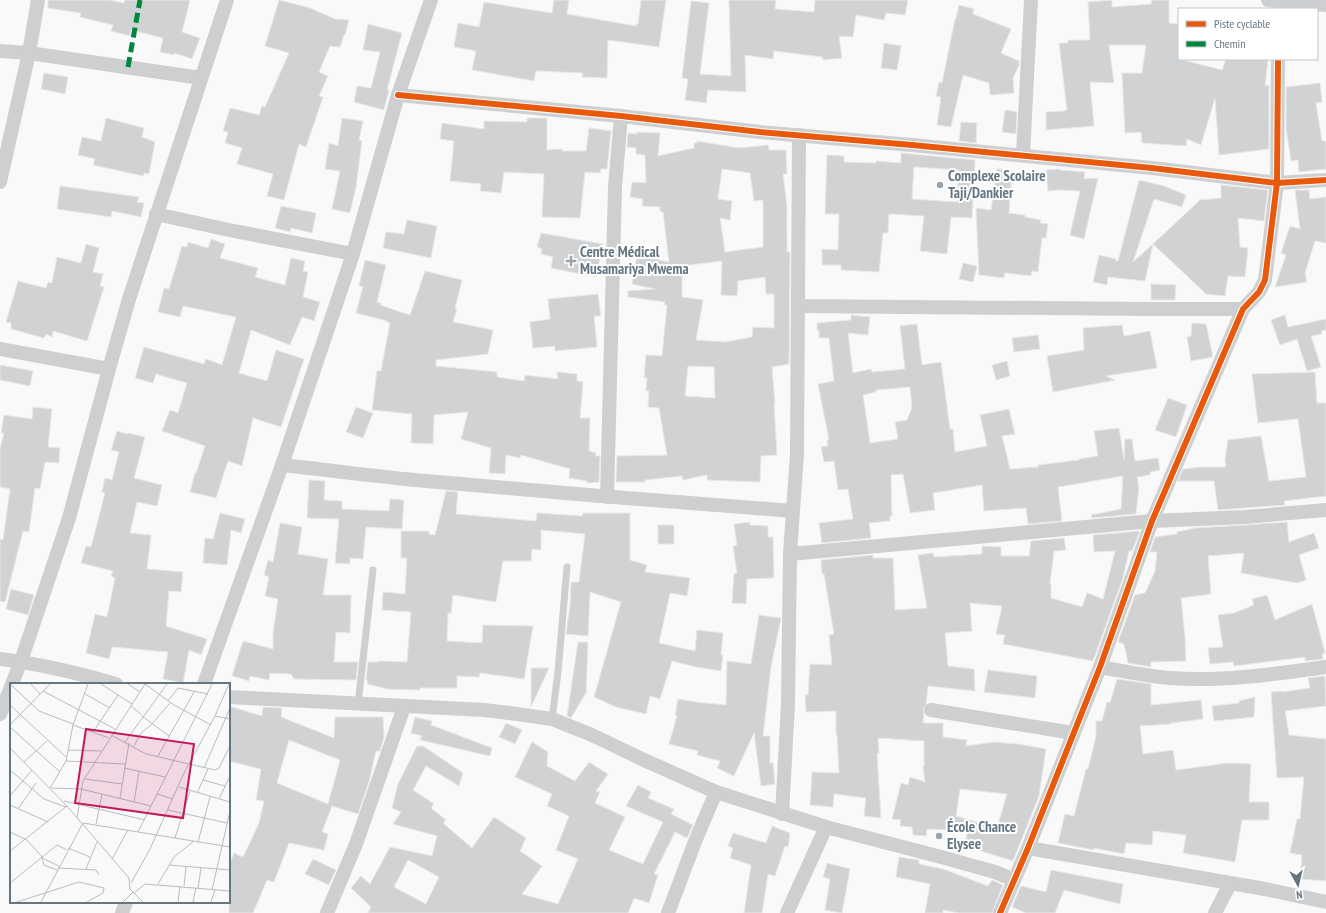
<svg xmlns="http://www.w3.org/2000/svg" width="1326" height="913" viewBox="0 0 1326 913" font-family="'PT Sans Narrow',sans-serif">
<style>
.building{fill:#d0d2d3;stroke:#e8e8e8;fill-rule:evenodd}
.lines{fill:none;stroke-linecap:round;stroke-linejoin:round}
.service{stroke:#cecfd0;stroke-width:7}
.minor{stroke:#cecfd0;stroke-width:14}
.quiet{stroke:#00873e;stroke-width:5;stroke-dasharray:10 5;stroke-linecap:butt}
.cycleway-casing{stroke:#fff;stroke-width:8}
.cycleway{stroke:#e8590c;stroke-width:6}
.poi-dot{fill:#99a4ac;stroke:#fff;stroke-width:1.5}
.labels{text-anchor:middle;stroke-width:4;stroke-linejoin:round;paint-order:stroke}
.poi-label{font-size:15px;font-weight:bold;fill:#657683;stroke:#fff;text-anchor:start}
.inset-road{fill:none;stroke:#b5bdc3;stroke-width:1}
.view{fill:#c2185b;fill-opacity:0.15;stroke:#c2185b;stroke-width:2}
.inset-edge{fill:none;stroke:#657683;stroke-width:2}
</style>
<rect width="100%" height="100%" fill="#f9f9f9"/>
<g class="building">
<path d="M48 0H109L124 3 125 0H190L182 32 200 38 192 59 174 53V55L160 52 163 38 131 30 130 36 111 31 113 25 80 17 81 13 48 8Z"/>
<path d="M279 0 310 8 335 19 349 20 345 35H344L340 47 330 46 319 72 328 76 319 96 323 97 306 147 299 144 284 200 267 196 273 174 237 164 242 148 225 143 228 132 223 131 230 108 259 115 262 106 265 107 289 53 265 46Z"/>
<path d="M554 0H569L567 14 636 26V24H638L641 0H666L659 47 608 40 607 78 582 77 583 73 536 71 534 81 472 70 476 51 454 47 458 23 479 27 484 2 552 13Z"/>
<path d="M729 0H776L775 9 814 12 815 0H908L905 15 886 13 884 20 856 15 853 37 839 36 842 58 823 60 822 57 774 51 773 59 745 55 746 92 708 90 706 103 685 100 688 79 682 78 691 1 709 3 700 74 731 76Z"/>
<path d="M1112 0V7L1151 4 1152 0H1169V23L1179 24V59L1222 70 1226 59H1268L1265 86 1269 85V149L1219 155 1215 98 1201 145 1187 139 1186 146 1142 143 1141 132 1125 133 1122 73H1142L1146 45H1109L1114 83 1090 82 1094 126 1046 130V112L1065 111V110H1067L1059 43H1068V40H1090L1088 2Z"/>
<path d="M959 5 974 9 973 14 1011 29 1001 53 1019 61V65L1013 78 1014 93 990 95 989 83 963 75 951 127 937 125 941 97 936 96 939 82 942 83 955 19H956Z"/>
<path d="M368 24 402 33 387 90H389L384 110 354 102 357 86 371 88 380 52 363 50Z"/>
<path d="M884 43 901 46 897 70 881 68Z"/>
<path d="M44 73 68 77 65 94 41 89Z"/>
<path d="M1320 83 1322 102 1316 103 1322 141H1326V169L1299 172 1298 160 1291 161 1286 128V87Z"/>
<path d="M1005 110 1017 112 1016 134 1002 132Z"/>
<path d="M106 118 144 128 142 137 155 142 149 174 144 173 143 176 93 165 95 159 78 155 82 137 101 141Z"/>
<path d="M342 118 363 121 359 140 362 141 356 187 350 213 332 209 340 171 325 169 329 143 338 146Z"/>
<path d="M527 118H547V150L562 149V151H586L589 128 611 131 607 169H601L600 173 585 172 580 218 542 217 544 174 504 172 501 193 480 191 481 184 450 181 454 141 440 139 442 123 484 129V121L527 122Z"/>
<path d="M961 122 977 123 976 143 959 141Z"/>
<path d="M637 132 660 133 658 156 694 148V143H697V141L739 148 768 145 769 150H786L787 174H783L787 206V252H790L789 364 772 367 775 404H774L777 455 761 456 760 482 707 480V475L683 480 682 476 645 480V482H616L617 456 667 455 659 408 648 407 649 391H646L647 378H644L646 355 662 356 667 305H664L665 302 628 297V291L655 289 632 284 637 255 669 262 663 212 660 211V207L642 206 643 199 630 197 632 182 646 183 645 155 636 154V148L627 147 628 133 637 134ZM722 169 750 173 754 201 763 200V247L725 252 720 218 730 220 732 201 718 199ZM722 261 721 295 737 296 738 281 765 277 766 294H774V328L753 327 752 337 725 342 696 340 703 300 682 297V266ZM688 366 714 367 715 398 685 396Z"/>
<path d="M901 153 975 160 972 218 951 217 947 254 920 251 924 216 889 214 888 233H883L879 272 841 270V265H822V249L838 250 839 214H825L827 155 844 156V162L876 163V161L901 163ZM914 167 959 170 957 202 912 199Z"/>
<path d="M997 169 1012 170 1009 213 1025 215V217L1041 220 1040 223 1048 224 1046 238H1042L1038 272 1032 271 1031 276 1005 273 1004 278 979 275 976 208 991 210Z"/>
<path d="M1060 169V170L1085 172 1084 179 1098 178 1084 239 1070 235 1080 191 1058 190 1048 191 1046 170Z"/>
<path d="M1139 180 1164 186 1186 195 1182 207 1154 199 1133 262 1153 244 1145 281 1108 277 1107 285 1093 282 1099 255 1116 259V261H1118Z"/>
<path d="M1221 185 1268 190 1264 221 1238 218 1240 247 1248 248 1245 277 1228 276 1225 296 1206 294 1153 244 1200 200 1221 198Z"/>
<path d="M60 186 139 197 137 202 144 203 141 217 112 211 111 217 57 209Z"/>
<path d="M1295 190H1309L1310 199 1326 197V243L1315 241 1305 273 1307 282 1275 287 1286 255 1281 253 1290 226 1300 229Z"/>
<path d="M281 206 316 213 312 233 291 228 290 232 275 228Z"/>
<path d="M407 220 437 226 431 258 383 248 386 232 404 234Z"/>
<path d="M541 233 603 244 596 277 551 268 553 257 541 254 542 249 537 247Z"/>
<path d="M211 239 225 244 220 258 258 268 255 277 285 285 291 258 305 261 303 271 308 272 303 297 320 302 314 321 302 317 290 345 251 330 239 373 267 381 276 350 304 359 281 427 253 418 242 466 228 461 216 498 190 492 195 473H196L205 446 162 431 170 410 178 413 187 383 156 374 153 383 135 378 144 347 204 364 206 359 222 365 236 317 183 306 180 317 158 312 164 288 169 289 182 246 187 247 188 242 208 248Z"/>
<path d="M86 244 99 248 93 272 103 274 100 286 104 287 87 341 53 331 52 337 46 334 44 338 11 329V323L6 322 18 281 46 288 48 282 52 283 57 257 81 263Z"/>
<path d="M365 260 386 265 377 302 381 303 380 305 410 315 425 271 462 280 455 308 457 309 453 322 493 330 488 354 436 360V366L497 372V377L524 381 525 375 558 379 557 372 577 374V381L583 382 580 418H590L589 451 596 453 595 456H600L599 482 587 483V481L569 478 570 469 521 455 520 458 506 455 505 474 489 473 491 448 461 439 468 412 434 415 433 444 411 443 412 414 372 410 377 371H381L390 323 387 322V321L356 313 363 287 359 286Z"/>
<path d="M963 263 977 266 973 282 959 279Z"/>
<path d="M1151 284 1176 285 1175 300H1151Z"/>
<path d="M598 294 601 316H594L597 347 555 351V346L533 348 530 322 550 319 548 299Z"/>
<path d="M851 315 870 317 868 335 848 333 853 373 871 369 872 372 905 369 900 326 917 324 922 365 941 362 950 429H953L955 452 987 446 980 415 1009 409 1015 434 1002 436 1010 469 1038 467V465L1079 460V459L1098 456 1094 431 1119 428 1124 460 1125 439H1132L1135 461 1158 458 1160 470 1150 472V475L1137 477 1139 488 1136 514 1092 518 1091 515 1121 509 1123 476 1058 487 1062 521 1028 524 1026 508 984 511 982 485 933 493 935 510 910 513 903 474 891 475 892 516H890V521L869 523 871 538 822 543 819 523 853 519 848 489 838 490 834 461 824 462 821 447 828 446 827 440H829L818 384 834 381 829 338H819V330H817V323L851 320ZM910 387 912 408 907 420 895 422 898 439 870 443 863 395 876 392V390Z"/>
<path d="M1285 315 1288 327 1326 319V330L1321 331 1322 334 1311 336 1321 367 1307 371 1297 339 1280 345 1271 320Z"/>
<path d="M1192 323 1206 324 1213 357 1191 361 1187 337 1191 336Z"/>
<path d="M1122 325 1124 336 1150 331 1157 368 1106 376 1115 380 1053 392 1047 356 1084 350 1083 328Z"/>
<path d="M1038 335 1040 349 1014 352 1012 338Z"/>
<path d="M1007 361 1010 376 996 380 992 365Z"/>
<path d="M0 365 33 371 30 386 0 380Z"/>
<path d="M1315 372 1317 403H1326V496L1284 501 1285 505 1218 510 1214 481H1178L1183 469 1201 467H1226L1225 460 1228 440 1261 436 1269 481 1306 477 1298 419 1258 423 1252 374Z"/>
<path d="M1168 398 1187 405 1176 437 1155 430Z"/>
<path d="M33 407 52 409 48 447 60 448 59 463 45 462 40 489 35 488 29 532 23 531 5 602 0 601V539L3 540 10 489 0 487V449L4 433H1L4 415 32 419Z"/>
<path d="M356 407 373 413 363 438 346 432Z"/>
<path d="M117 431 127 434 128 433 145 437 134 478 162 485 157 506 137 502 130 533 151 535 147 569 183 572 181 592 169 591 166 626 207 639 201 655 189 650 183 683 163 679 168 652 112 647 109 659 86 653 95 614 107 617 115 578 111 576 113 571 81 563 86 546 91 547 105 493 102 492 105 478 112 480 119 452 111 450Z"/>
<path d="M309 480 325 481 324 500 342 501V509L389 511 390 499 404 500 402 529 366 527 363 559 350 558V564L335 563 339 519 307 518Z"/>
<path d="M446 491 458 492 456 514 536 521 537 513 582 516 583 513H630V560L647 565 645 572 690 578 687 596 670 593 659 643 695 651 697 630 723 633 721 655H723L721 671 696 667 672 661 660 699 650 696 646 714 616 707 594 697 621 602 590 592 588 636 566 634 570 605 571 582H579L585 534 541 530V550L532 549 531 561H503L496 602 453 595 451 613H448L447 641 482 643 483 625 533 626 524 679 480 673 479 677 457 676V688H420V690L387 689 367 684 368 680H366L368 662H379V661L407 662 411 612 382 610 383 592 405 594 407 558H401V531H429V534L435 535Z"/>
<path d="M220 513 245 519 241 533 231 530 227 565 203 563 205 538 213 539Z"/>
<path d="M750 522V525L768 526V537H773L774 578 747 579 746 604 732 603 734 574 737 573 733 546 737 545 734 524Z"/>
<path d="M1287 522 1289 542 1314 533 1319 548 1299 555 1306 580 1297 583 1241 573 1244 553 1208 556 1211 594 1181 598 1185 637 1186 661 1151 662V667L1128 663 1124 644 1118 642 1135 595 1145 593 1155 571 1157 552H1150L1155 537 1177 534V532L1195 528 1246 525Z"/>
<path d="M280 523 302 527 298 554 328 559 323 595H351L350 633 336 632 334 662H358L356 680 294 679 291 674 270 673 269 680 250 676 249 681 232 676 243 641 273 649V633L278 599 265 596 269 577 264 575 268 560 273 562Z"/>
<rect x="658" y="525" width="16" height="19"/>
<path d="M1140 531 1132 551H1129L1123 578 1093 661 1003 644 1005 635 996 634 1002 606 970 603 972 631 945 633 948 666 974 669 975 691 928 686 926 704 923 709 924 715 923 723H943V737L967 740 966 746 994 742 1018 744 1046 749 1039 796 1013 861 964 846 968 831 927 829 926 836 913 835 912 827 900 826 901 820 892 819 901 783 908 785 910 777 925 782 923 767 924 766V741L878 738 879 753H877L881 818 864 816 866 798 834 794 833 807 810 805 812 772 839 773 837 735H836V711L806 712 805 695H808L810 664 832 665 829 635 834 634 824 574H822L821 560 873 555V558H893L895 610 927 608 918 555 933 553 934 557 982 554V546L1001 547V556H1029L1031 541 1064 538 1066 550 1054 551 1050 584H1051V598L1082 607 1087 593 1103 599 1115 551 1094 552 1093 535ZM960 789 1007 794 997 828 956 816Z"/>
<path d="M11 589 34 595 28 615 6 609Z"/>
<path d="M1267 595 1275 620 1312 604 1325 653 1322 654 1323 659 1305 661V657L1234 666 1233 662 1210 664 1208 648 1223 647 1218 615 1234 613 1254 605 1252 599Z"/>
<path d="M759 615 781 618 771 667 763 736H770V763H773L775 784 761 786 754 733 734 776 717 768 720 761 697 755 698 751 669 744 677 716 675 715 678 699 696 702 726 705 727 661 751 664Z"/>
<path d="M578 642H588L586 693 571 718 567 716Z"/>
<path d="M531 668H549L531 707Z"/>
<path d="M988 670 1037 676 1035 698 984 692Z"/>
<path d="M1325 676 1326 706 1285 711 1289 735 1326 739V881L1300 879 1302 855 1290 853 1297 819H1300L1304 777 1277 778 1271 692 1282 691V692L1310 688 1308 678Z"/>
<path d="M1117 679 1151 684V705L1201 700 1203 719 1171 723V724L1140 726 1143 754 1173 750 1176 770 1228 763 1251 764 1249 802H1269V820H1242L1235 862 1183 853 1186 835 1153 831 1152 845 1126 843 1124 854 1094 848V850L1058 843 1065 814 1074 816 1086 769H1088L1096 736V721H1102L1107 702 1110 703Z"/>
<path d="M1255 697 1254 717 1214 721 1212 706 1239 703V701Z"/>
<path d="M229 706 262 716 263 707 282 708 281 717 334 738 335 717H383L384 737 380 751H376L369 782 358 814 332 806 322 832 328 834 324 850 289 843 274 882 267 880 253 913H229V866L234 853 243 857 259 823 264 801 256 800 261 769 229 761ZM289 740 340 760 328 804 277 783Z"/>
<path d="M415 717 432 721 431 725 492 748 490 756 420 740 422 736 411 733Z"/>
<path d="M506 723 522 730 515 744 499 737Z"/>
<path d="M532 742 548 752 547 766 575 781 589 762 608 774 596 791 600 792 595 803 625 817 609 850 643 864 663 822 626 806 638 785 651 792 648 798 674 809 671 814 693 825 687 838 675 832 654 874 658 875 649 903 634 898 628 913H368L371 907 351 888 361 876 370 884 390 847 432 856 437 836 393 824 401 812 392 808 398 784 417 746H423L463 773 459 786 426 766 413 790 434 804 431 808 446 820 443 823 472 848 494 817 526 838 520 851 542 866 522 894 558 904 578 859 556 850 569 816 547 806 552 794 515 777ZM408 860 439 877 426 904 394 887Z"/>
<path d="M772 826 790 833 788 847 785 846 775 876 768 874 762 913H744L751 865 730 858 733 848 728 846 733 833 766 843Z"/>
<path d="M899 857 919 860V864L943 869 988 886 992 880 1003 885 992 913H959L943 910V913H925L930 884 896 877Z"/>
<path d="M313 859 336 870 329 885 305 874Z"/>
<path d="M827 863 850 869 842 913 825 910 830 879 823 877Z"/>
<path d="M1051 870 1123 884 1120 904 1064 890 1055 913H1026L1012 907 1021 886 1046 892Z"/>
</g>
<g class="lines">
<g class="service">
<path d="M358 704 373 570"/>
<path d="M552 719 558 672 567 567"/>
</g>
<g class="minor">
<path d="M1268 0 1326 5"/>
<path d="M0 51 29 53 201 78"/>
<path d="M398 95 621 116 760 132 912 145 1152 168 1277 183 1326 180"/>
<path d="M1023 155 1031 0"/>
<path d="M0 182 29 53 38 0"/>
<path d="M156 214 229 230 353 254"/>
<path d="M798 306 1147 309H1243"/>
<path d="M0 349 109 369"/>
<path d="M282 465C330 470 378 477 426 481 548 492 671 502 793 511"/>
<path d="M607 497 615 187 621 116"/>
<path d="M790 554 1152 521 1245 517 1326 510"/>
<path d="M0 659C40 664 78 673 116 684"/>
<path d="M1100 667C1123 671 1147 676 1170 678 1222 682 1275 674 1326 667"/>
<path d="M12 684 21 661 69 518 109 369 129 299 227 0"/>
<path d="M204 684 282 465 353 254 398 95 431 0"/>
<path d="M229 697 484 710 517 714 552 719 592 735 644 760 716 792 826 827 945 858 995 872 1014 880"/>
<path d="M931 710 1073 733"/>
<path d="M0 714 11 687"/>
<path d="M782 814 788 704 790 554 797 454 799 135"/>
<path d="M1028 848 1265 889 1326 902"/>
<path d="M122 913 126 902"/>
<path d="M327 913 356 844 404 707"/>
<path d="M668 913 696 839 716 792"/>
<path d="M787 913 826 827"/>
<path d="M1000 913 1028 848 1100 667 1152 521 1243 309 1259 292 1265 280 1277 183 1278 59"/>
<path d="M1215 913 1230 884"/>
</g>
<path class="quiet" d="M128 67 140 0"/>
<defs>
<g id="cycleway">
<path d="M398 95 621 116 760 132 912 145 1152 168 1277 183 1326 180"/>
<path d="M1000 913 1028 848 1100 667 1152 521 1243 309 1259 292 1265 280 1277 183 1278 59"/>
</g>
</defs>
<use href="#cycleway" class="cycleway-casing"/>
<use href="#cycleway" class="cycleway"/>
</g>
<g class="poi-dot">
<circle cx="940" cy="185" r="4"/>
<path d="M569 255h4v4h4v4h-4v4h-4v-4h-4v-4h4z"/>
<circle cx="939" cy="836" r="4"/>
</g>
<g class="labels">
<g class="poi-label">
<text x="948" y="181">Complexe Scolaire<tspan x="948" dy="17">Taji/Dankier</tspan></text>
<text x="580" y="257">Centre Médical<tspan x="580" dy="17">Musamariya Mwema</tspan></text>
<text x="947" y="832">École Chance<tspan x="947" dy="17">Elysee</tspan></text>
</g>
</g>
<g transform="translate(10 683)">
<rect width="220" height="220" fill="#f9f9f9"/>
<path class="inset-road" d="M0 1 29 28 63 41M21 1 30 11M91 1 122 21M118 1 130 9M135 1 164 22 201 42M33 8 105 46M75 11 100 25M158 18 168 5 198 11M0 22 56 74M121 23 132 32M132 33 159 53M205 33 219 1M0 42 40 1M63 42 99 55M0 44 50 89M83 49 108 12M101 52 136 71 205 87 209 85 220 63M115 59 157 1M124 63 131 50 142 41 160 20M0 65 57 123 119 195 120 206 133 219M58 67 91 68M148 73 184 9M56 78 115 81M14 79 37 58M114 85 155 94M194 85 220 25M0 87 34 116 56 124M75 96 112 101M193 97 215 103M169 104 220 119M40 105 56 78 63 42 78 1M41 105 71 106 141 123M187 110 198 86M147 111 163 116M0 113 22 87M110 115 119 60M209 116 220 93M54 118 135 137M124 119 129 89M0 122 38 139M8 126 26 100M158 127 217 140M67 135 73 98 135 1M86 141 92 111M0 149 17 157 34 176 49 183M128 149 202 1M165 155 180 108M188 159 200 114M58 165 80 174M0 168 57 123M32 175 34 182 47 187M102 176 118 147M159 182 220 187M48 185 86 187 89 192M76 186 87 159M0 200 47 162 57 167M121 200 140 166 173 92 205 33 220 36M148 201 164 174 184 158M174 203 176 184M188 205 191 185M202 207 220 128M124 210 135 201 220 208M7 219 69 199 94 205 93 210 77 219M31 219 73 140 220 164M113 219 123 209M168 219 170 203M183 219 186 205M201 219 205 207"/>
<path class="view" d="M76 46 184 61 173 135 65 120Z"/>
<rect width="220" height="220" class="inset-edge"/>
</g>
<rect x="1178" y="8" width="140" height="52" fill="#ffffff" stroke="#c1c8cd"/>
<rect x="1186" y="21" width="20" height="6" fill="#e8590c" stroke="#c1c8cd"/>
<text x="1214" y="28" font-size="12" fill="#657683">Piste cyclable</text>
<rect x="1186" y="41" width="20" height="6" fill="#00873e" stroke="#c1c8cd"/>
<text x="1214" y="48" font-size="12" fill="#657683">Chemin</text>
<g transform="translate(1298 885) rotate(172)" stroke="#ffffff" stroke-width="3" paint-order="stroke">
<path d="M0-3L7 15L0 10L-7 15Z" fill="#657683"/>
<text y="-6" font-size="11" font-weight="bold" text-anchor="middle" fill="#657683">N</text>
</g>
</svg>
